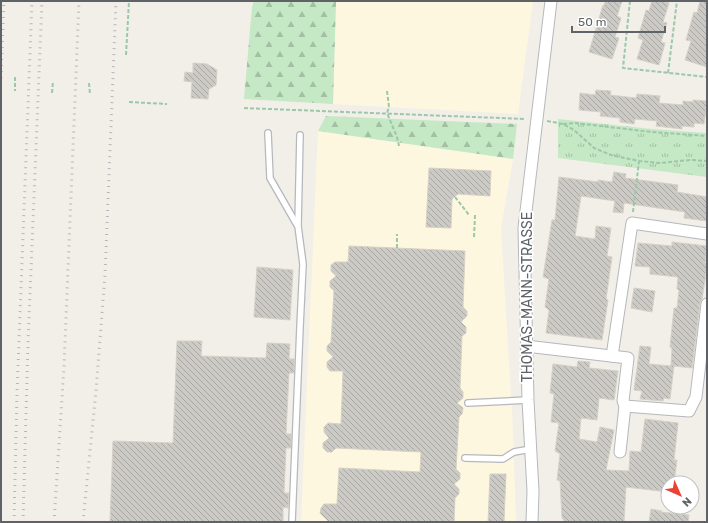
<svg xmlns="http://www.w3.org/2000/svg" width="708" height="523" viewBox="0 0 708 523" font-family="Rubik,sans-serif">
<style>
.commercial{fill:#fef7e0}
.forest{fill:url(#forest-firs)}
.park{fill:url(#park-tufts)}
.building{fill:url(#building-back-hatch);stroke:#d6d1c6}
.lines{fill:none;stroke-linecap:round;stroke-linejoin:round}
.lane-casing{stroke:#b5b8bc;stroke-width:8}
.street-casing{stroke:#b5b8bc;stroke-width:13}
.path{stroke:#9cc7a9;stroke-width:2;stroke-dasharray:4 2;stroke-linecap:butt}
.lane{stroke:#fff;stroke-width:5.5}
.street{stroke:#fff;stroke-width:11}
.rail{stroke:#b6b7b8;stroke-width:3;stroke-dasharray:1 5;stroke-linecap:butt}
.labels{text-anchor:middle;stroke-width:3.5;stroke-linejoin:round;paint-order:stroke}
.street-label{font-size:14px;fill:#5f6368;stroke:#fff}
</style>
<defs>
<pattern id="forest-firs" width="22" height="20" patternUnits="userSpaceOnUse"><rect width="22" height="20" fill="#c5e8c5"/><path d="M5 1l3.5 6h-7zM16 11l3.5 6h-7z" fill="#a3c0a4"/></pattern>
<pattern id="park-tufts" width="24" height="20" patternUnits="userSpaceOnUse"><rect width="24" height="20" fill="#c5e8c5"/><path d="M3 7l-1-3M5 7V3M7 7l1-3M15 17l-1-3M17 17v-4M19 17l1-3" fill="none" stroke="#a3c0a4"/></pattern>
<pattern id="building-back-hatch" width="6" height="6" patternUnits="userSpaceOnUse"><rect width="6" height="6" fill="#cccac5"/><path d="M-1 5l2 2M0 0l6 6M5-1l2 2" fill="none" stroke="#a9a8a4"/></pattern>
</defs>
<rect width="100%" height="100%" fill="#f1efe8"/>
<g class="commercial">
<path d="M336 1H533L518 114 333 104Z"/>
<path d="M318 131 513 159 501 228 513 431 516 522H301Z"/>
</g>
<g class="forest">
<path d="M254 1H336L333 104 244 99 252 7Z"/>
<path d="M326 116 517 124 513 159 318 131Z"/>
</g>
<path class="park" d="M558 119 652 129 707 133V177L558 158Z"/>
<g class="building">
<path d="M605 1H622L617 16 621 18 615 37 619 38 612 59 589 52 603 5 604 6Z"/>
<path d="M652 1H662L669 3 663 22 667 23 661 42 665 43 659 65 637 59 643 40 638 38 646 10 649 11Z"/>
<path d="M700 1H707V67L685 60 691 41 686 40 694 12 697 13Z"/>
<path d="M193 63 207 64 217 70 216 85 209 89 208 99 191 98 192 82 184 81 185 72 193 73Z"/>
<path d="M596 90 611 91 610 95 636 98 637 94 660 96 659 103 683 105V101L693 102V100L707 101 704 124 694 123V127L682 126V129L656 126 657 121 635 119 634 124 620 122V118L600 116 601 112 579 110 580 93 595 95Z"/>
<path d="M429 168 491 171 490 196 458 194 452 199 451 228 426 227Z"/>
<path d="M614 172 626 174 625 178 678 185 677 192 707 197V221L684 218 685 212 624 203 623 213 613 212 615 201 581 196 575 236 595 239 596 226 611 228 607 256 612 257 606 299 608 300 602 340 546 333 549 310 545 307 549 279 543 277 552 220H555L559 177 598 182V180L612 182Z"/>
<path d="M672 242 707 246 705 263H707L705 281 702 299 700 303 692 368 674 366 670 399 664 398 663 401 640 399 642 391 634 390 640 346 651 347 649 364 671 366 672 348 670 347 671 337 674 308H677L679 290 677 289 678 277 650 274V267L635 266 638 243 672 246Z"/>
<path d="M349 246 465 251 463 307 467 311V316L461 322 466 327V333L462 336 460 388 463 392V398L457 403 463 408 462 414 459 417 456 469 460 473V479L454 484 459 489V494L455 498 454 522H329L320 513 321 508 324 504H337L339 468 420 472 421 452 336 448 332 452H327L323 448V443L329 438 324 432V427L328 423 341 424 343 371H330L327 367V362L333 357 327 351V346L331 342 334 291 330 287V281L336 276 331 271V265L335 262H348Z"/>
<path d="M257 267 293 270 290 320 254 317Z"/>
<path d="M634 288 655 291 652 312 631 308Z"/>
<path d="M177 341H202L201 356 266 358 267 343 290 344 289 359H294V373H289L286 434H291V448H286L284 493H289L288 508 283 507V522H110L113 441 173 443Z"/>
<path d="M578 361 590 362 589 368 618 371 614 400 599 398 597 420 581 418 579 439 597 442 600 427 614 430 606 470 629 471 630 451 641 452 645 419 678 423 674 460H677L674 483H668V492L626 487 624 522H565L562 518 560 481 557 480 560 454 555 451 559 423 551 422 554 394 550 393 553 364 577 367Z"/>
<path d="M490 474H506L504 522H488Z"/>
<path d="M651 509 662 511 661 512 689 515 688 522H649Z"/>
</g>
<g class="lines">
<defs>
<g id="lane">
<path d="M268 133 270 178 297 225"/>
<path d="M468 403 528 400"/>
<path d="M465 458 503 459 514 452 531 449"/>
<path d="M292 522 300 327 303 264 298 226 300 135"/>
</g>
<g id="street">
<path d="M526 346 628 358 623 401 625 406 620 452"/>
<path d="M612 356 632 223 707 234"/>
<path d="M625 406 689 411 696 397 707 304"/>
<path d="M532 522 533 491 528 400 524 228 551 1"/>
</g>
</defs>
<use href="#lane" class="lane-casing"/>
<use href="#street" class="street-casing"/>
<g class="path">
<path d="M630 1 623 68 707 77"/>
<path d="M126 55 129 1"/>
<path d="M668 73 677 1"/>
<path d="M15 77V91"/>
<path d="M89 83 90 94"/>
<path d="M387 91 389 107 387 113 397 137 399 146"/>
<path d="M52 93 53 81"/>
<path d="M129 102 167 104"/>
<path d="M244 108 525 119"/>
<path d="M547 121 563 124 574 130 594 148 611 155 639 161 660 163 690 160 707 161"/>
<path d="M563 124 575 123 652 132 707 136"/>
<path d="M455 197 469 215"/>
<path d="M633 212 639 161"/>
<path d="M474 237 475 215"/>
<path d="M397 248V234"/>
</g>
<use href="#lane" class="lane"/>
<use href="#street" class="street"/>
<g class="rail">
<path d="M1 78 4 1"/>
<path d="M14 522 17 393 32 1"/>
<path d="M23 522 28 343 42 1"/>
<path d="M54 522 64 367 79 1"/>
<path d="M83 522 96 391 105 275 116 1"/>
</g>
</g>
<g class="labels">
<g class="street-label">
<text transform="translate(527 297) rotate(-90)" y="5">THOMAS-MANN-STRASSE</text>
</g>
</g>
<rect width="708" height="523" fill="none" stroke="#5f6368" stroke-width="4"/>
<g transform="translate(680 495) rotate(135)"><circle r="19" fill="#ffffff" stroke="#bfc1c3"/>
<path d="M0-3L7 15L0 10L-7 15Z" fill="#ea4335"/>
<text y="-6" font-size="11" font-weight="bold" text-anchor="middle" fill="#5f6368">N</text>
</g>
<path d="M572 26v6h93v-6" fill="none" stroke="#5f6368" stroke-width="2"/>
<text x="578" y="26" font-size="12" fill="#5f6368" stroke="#ffffff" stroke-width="3" paint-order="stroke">50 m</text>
</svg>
